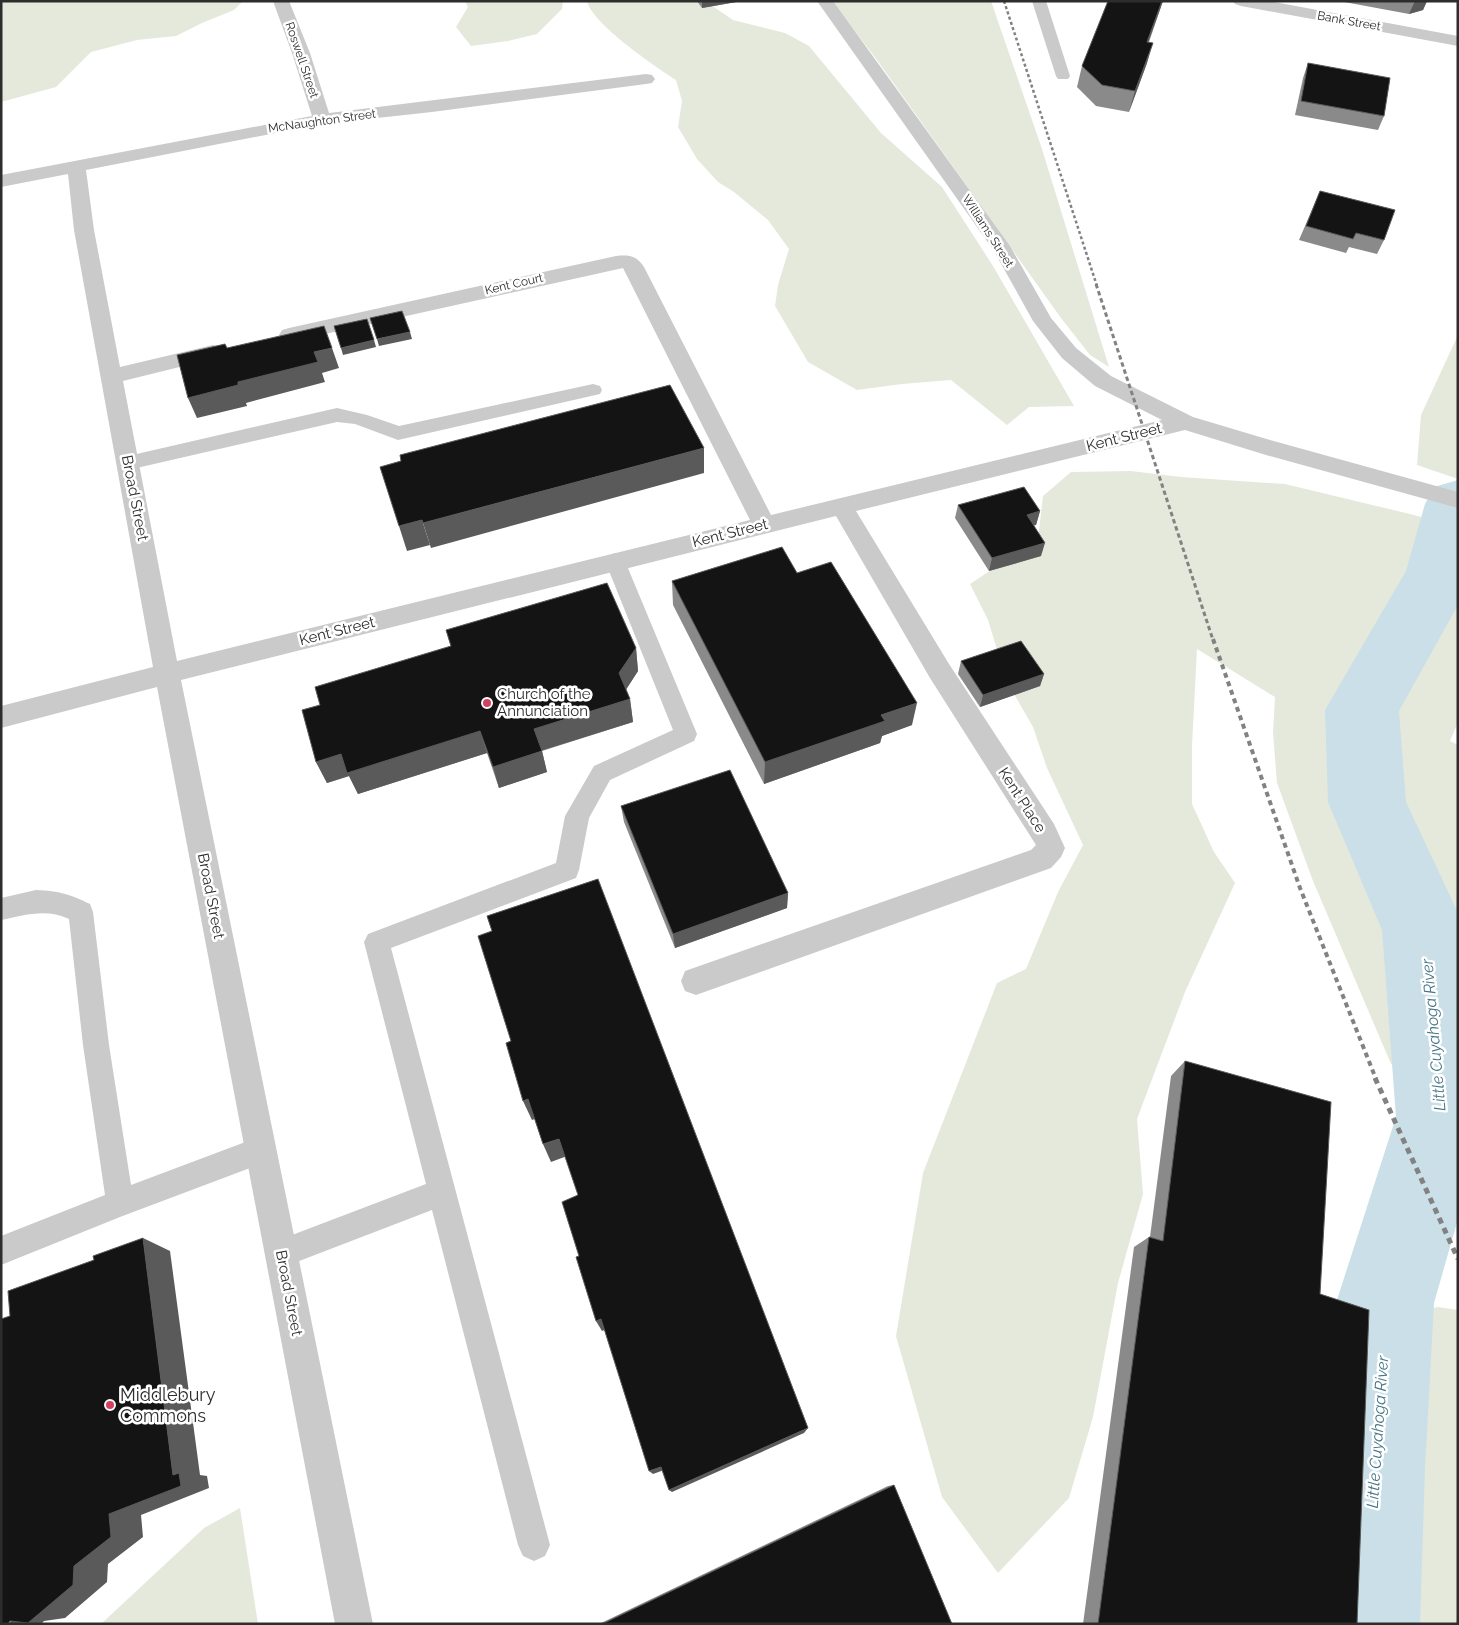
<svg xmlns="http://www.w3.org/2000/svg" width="1459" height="1625" viewBox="0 0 1459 1625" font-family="Raleway,sans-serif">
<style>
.green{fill:#e5e9dc}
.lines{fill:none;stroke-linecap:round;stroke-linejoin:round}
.river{fill:#cadfe7;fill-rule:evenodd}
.lane{fill:#cacaca;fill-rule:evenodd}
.street{fill:#cacaca;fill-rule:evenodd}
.rail-far3{stroke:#828282;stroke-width:2.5;stroke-dasharray:3 2.5;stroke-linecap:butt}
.rail-far2{stroke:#828282;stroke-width:3;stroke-dasharray:4.5 3;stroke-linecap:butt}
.rail-far1{stroke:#828282;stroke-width:4;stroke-dasharray:5 4;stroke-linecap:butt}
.rail{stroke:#828282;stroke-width:5;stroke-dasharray:6 5;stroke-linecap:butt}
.wall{fill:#8a8a8a}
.shaded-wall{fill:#5a5a5a}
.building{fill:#141414;stroke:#5a5a5a}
.poi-dot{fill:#d0425f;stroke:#fff;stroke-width:2}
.labels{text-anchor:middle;stroke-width:5;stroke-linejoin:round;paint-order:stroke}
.far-street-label{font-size:12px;fill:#2d2d2d;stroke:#fff}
.street-label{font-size:15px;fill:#2d2d2d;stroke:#fff}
.poi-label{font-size:15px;fill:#2d2d2d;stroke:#fff;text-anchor:start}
.water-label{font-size:16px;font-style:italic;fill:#457585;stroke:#fff}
.near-poi-label{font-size:18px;fill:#2d2d2d;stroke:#fff;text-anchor:start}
</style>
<rect width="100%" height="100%" fill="#fff"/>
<g class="green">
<path d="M1 1H243L234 10 202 23 176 36 137 40 91 52 56 87 1 102Z"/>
<path d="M465 1H563L562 9 537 34 508 41 471 46 456 27 468 7Z"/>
<path d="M587 1H705L733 20 785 33 809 46 881 133 942 187 993 266 1074 406 1029 407 1007 425 951 380 902 384 857 390 808 362 775 306 778 285 789 249 768 220 734 192 718 182 697 159 678 127 682 101 676 80C656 67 592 24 587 1Z"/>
<path d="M832 1H991L1042 149 1109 367 1090 355 1061 318 877 60Z"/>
<path d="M1458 335V479L1417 465 1421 415Z"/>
<path d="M1131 471 1181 477 1285 484 1414 515 1458 527V722L1450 741 1458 745V1103L1391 1064 1313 881 1277 783 1273 733 1275 697 1197 649 1192 746V804L1214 852 1235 883 1185 992 1137 1119 1143 1194 1118 1283 1093 1417 1069 1498 998 1573 942 1497 896 1336 923 1173 997 983 1026 969 1058 892 1083 845 1047 768 1033 727 1007 682 988 620 970 584 1038 539 1043 496 1071 472Z"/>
<path d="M1438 1307 1458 1310V1624H1399L1391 1319Z"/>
<path d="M240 1508 258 1624H101L204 1528Z"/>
</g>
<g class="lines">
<path class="river" d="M1458 480V605L1399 711 1406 802 1458 913V1219L1434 1303 1425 1469 1420 1624H1310L1321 1469 1336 1303 1396 1117 1382 930 1328 802 1325 710 1406 571 1425 504 1434 487Z"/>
<g class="lane">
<path d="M1032 1H1046L1070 76 1068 79H1058L1056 76Z"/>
<path d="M593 384 600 386 602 390 600 394 398 440 355 424 337 422 128 470 121 468 118 463 121 458 128 456 337 408 367 415 399 426Z"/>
<path d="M615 553 622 556 625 561 697 734 694 741 610 780 589 818 579 870 576 878 391 948 550 1545 545 1556 534 1561 523 1556 518 1545 432 1210 281 1268 271 1263 266 1253 271 1243 426 1184 364 942 368 934 556 863 565 816 594 766 673 730 605 561 608 556Z"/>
<path d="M36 890C60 891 69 894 90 904L93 912 109 1045 131 1185 261 1136 271 1140 275 1150 271 1160 120 1217 1 1265V1236L105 1195 83 1045 69 919C46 908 25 915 1 920V898Z"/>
</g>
<g class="street">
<path d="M273 1H289L310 53 329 113 646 74 652 75 655 79 652 83 646 84 432 112 322 124 86 170 94 230 120 367 213 345 220 347 224 352 220 357 123 381 177 661 750 520 623 268 289 342 282 340 279 335 282 330 289 328 616 256C629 255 636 255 644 267L771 515 1162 420 1095 386 1062 358 1033 321 994 251 817 1H833L1010 246 1051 318 1076 348 1111 376 1193 417 1270 440 1458 492V508L1266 455 1185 430 856 511 949 664 1054 824 1065 848 1061 857 1051 868 696 995 685 991 681 981 685 971 1031 850 1036 845 930 678 836 516 181 680 373 1624H335L157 687 1 728V706L153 667 74 230 68 174 1 187V175L312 116 292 53Z"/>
<path d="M1233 1H1269L1458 36V46L1241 6 1235 4Z"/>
</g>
<path class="rail-far3" d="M1004 1 1097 286"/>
<path class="rail-far2" d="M1096 284 1213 640"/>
<path class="rail-far1" d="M1213 639 1300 888 1376 1079"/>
<path class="rail" d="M1375 1078 1458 1259"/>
</g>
<g class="wall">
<path d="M697 1H742L702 8Z"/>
<path d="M1108 1H1163L1149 42 1147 63 1129 112 1096 106 1077 87 1082 66Z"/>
<path d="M1339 1H1427L1423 10 1409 14Z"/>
<path d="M1308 63 1384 116 1378 130 1295 115 1303 78Z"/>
<path d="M1320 191 1384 240 1377 254 1349 247 1346 253 1299 240Z"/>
<path d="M958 505 1040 511 1036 525H1034L1041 556 989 571 955 518Z"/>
<path d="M797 573 912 725 882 736 880 743 764 784 673 605 672 581Z"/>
<path d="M446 630 636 648 638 671 626 689 630 699 633 722 542 751 547 772 499 788 487 753 358 794 349 776 327 783 316 762 320 705 451 647Z"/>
<path d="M961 661 1044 674 1040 686 980 707 958 674Z"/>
<path d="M621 806 788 893 787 908 675 948 624 822Z"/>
<path d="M1185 1061 1320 1294 1357 1624H1083L1134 1247 1149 1237H1150L1171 1076Z"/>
<path d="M894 1485 952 1624H599L888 1486Z"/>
</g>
<g class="shaded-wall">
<path d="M702 1H742L702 8Z"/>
<path d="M1162 1H1163L1141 62 1147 42Z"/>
<path d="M1415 1H1427L1423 10 1409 14Z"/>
<path d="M1153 43 1147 63 1129 112 1135 91Z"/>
<path d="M410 332 412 339 379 346 377 339Z"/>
<path d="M374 340 376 347 343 355 341 348Z"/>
<path d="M332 348 339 368 322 373 325 382 246 403 247 406 197 418 188 398 238 382 314 352Z"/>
<path d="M704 448V473L431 548 423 523Z"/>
<path d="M1040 511 1036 525 1023 528 1027 515Z"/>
<path d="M422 520 430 545 407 551 399 526Z"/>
<path d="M1045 543 1041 556 989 571 992 558Z"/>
<path d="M636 648 638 671 622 696 619 673Z"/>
<path d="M1044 674 1040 686 980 707 983 695Z"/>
<path d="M630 699 633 722 540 751 534 729Z"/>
<path d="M917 703 912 725 882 736 880 743 764 784 765 762 881 715Z"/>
<path d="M480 731 487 753 358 794 349 776 327 783 316 762 341 754Z"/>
<path d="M542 751 547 772 499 788 493 767Z"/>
<path d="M788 893 787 908 675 948 673 934Z"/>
<path d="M528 1099 537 1118 532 1120 523 1101Z"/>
<path d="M559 1139 567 1156 551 1162 543 1144Z"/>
<path d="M143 1238 170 1251 200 1475 207 1476 209 1488 141 1515 143 1537 108 1564 107 1582 65 1618 44 1621 41 1624H8L74 1566 109 1514 173 1475Z"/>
<path d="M601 1319 607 1329 602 1331 596 1321Z"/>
<path d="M808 1428 804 1433 672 1492 669 1490Z"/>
<path d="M661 1467 664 1470 653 1474 649 1471Z"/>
</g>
<g class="building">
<path d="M1108 1H1162L1147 42 1153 43 1135 91 1102 85 1082 66Z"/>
<path d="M1308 63 1390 78 1384 116 1301 101Z"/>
<path d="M1320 191 1395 210 1384 240 1356 233 1353 239 1306 226Z"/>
<path d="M402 311 410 332 377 339 370 318Z"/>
<path d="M367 319 374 340 341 348 334 326Z"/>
<path d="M324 326 332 348 314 352 318 362 238 382V385L188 398 177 355 225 344 227 348Z"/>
<path d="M670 385 704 448 423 523 422 520 399 526 380 467 401 461 400 455Z"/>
<path d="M1024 487 1040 511 1027 515 1045 543 992 558 958 505Z"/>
<path d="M782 547 797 573 831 562 917 703 881 715 885 721 765 762 672 581Z"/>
<path d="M607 583 636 648 619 673 630 699 534 729 542 751 493 767 480 731 347 773 341 754 316 762 302 710 320 705 315 687 451 646 446 630Z"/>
<path d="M1021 641 1044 674 983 695 961 661Z"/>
<path d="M730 770 788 893 673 934 621 806Z"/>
<path d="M598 879 808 1428 669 1490 661 1467 649 1471 601 1319 596 1321 576 1257 579 1256 562 1202 578 1195 559 1139 543 1144 528 1099 523 1101 506 1043 511 1041 478 936 492 931 487 916Z"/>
<path d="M1185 1061 1331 1102 1320 1294 1369 1310 1357 1624H1098L1149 1237 1163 1241Z"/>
<path d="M143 1238 173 1475 179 1473 181 1486 109 1514 111 1537 74 1566 73 1585 28 1623 10 1621 8 1624H1V1319L10 1316 8 1291 94 1260 93 1256Z"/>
<path d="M894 1485 952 1624H602Z"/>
</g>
<g class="poi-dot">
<circle cx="487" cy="703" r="5"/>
<circle cx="110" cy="1405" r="5"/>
</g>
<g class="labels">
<g class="far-street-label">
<text transform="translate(1349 21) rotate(10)" y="4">Bank Street</text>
<text transform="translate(302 60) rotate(71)" y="4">Roswell Street</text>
<text transform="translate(322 121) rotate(-8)" y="4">McNaughton Street</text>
<text transform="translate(988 231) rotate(57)" y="4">Williams Street</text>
<text transform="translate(514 284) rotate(-13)" y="4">Kent Court</text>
</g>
<g class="street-label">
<text transform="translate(1124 437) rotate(-14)" y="5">Kent Street</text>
<text transform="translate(135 498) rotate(79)" y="5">Broad Street</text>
<text transform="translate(730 533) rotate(-14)" y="5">Kent Street</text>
<text transform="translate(337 631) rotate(-14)" y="5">Kent Street</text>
<text transform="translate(1022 800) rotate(57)" y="5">Kent Place</text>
<text transform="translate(211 896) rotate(79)" y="5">Broad Street</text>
<text transform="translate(289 1293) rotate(79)" y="5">Broad Street</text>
</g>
<g class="poi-label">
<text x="497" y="699">Church of the<tspan x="497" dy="17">Annunciation</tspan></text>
</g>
<g class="water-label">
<text transform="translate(1433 1035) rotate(-95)" y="6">Little Cuyahoga River</text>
<text transform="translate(1377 1432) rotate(-86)" y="6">Little Cuyahoga River</text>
</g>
<g class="near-poi-label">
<text x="120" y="1401">Middlebury<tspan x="120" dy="21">Commons</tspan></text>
</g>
</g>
<rect width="1459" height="1625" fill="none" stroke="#2d2d2d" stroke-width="5"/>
</svg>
